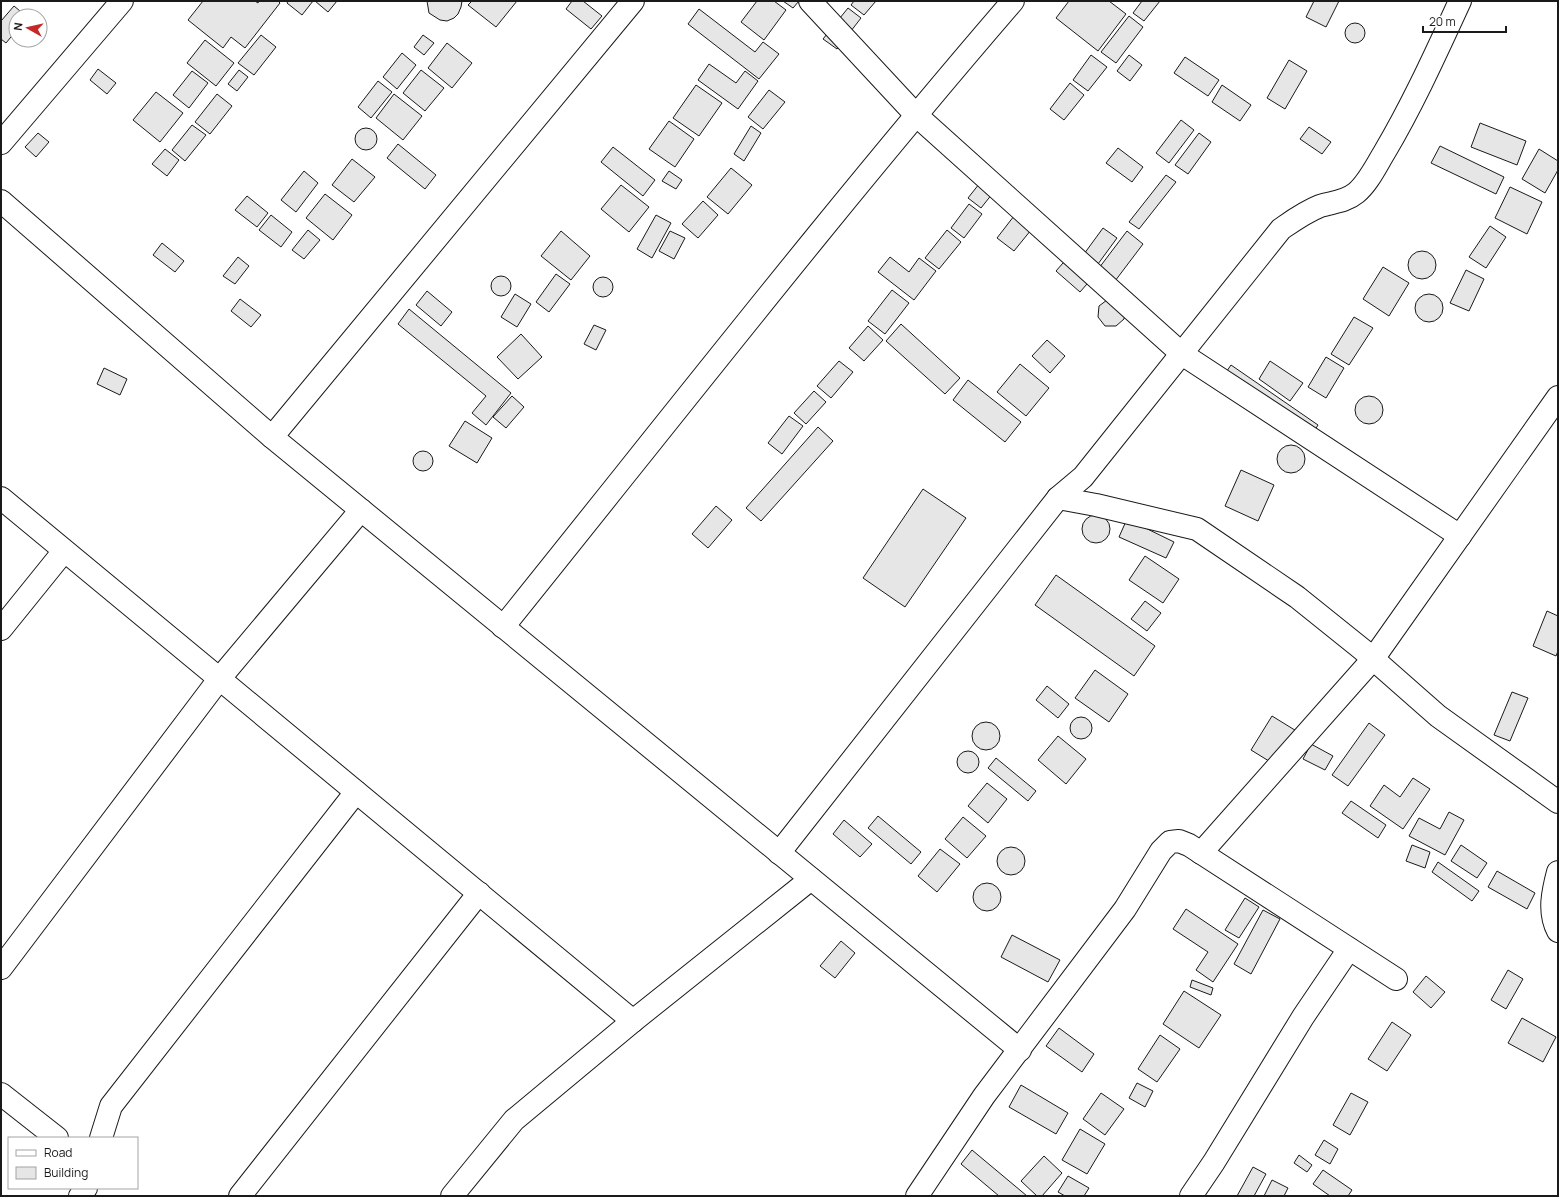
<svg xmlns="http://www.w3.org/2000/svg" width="1559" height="1197" viewBox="0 0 1559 1197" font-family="Manrope,sans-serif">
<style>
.building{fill:#e6e6e6;stroke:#1a1a1a}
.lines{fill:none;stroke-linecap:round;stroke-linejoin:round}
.minor-casing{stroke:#1a1a1a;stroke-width:24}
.minor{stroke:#fff;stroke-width:22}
</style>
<rect width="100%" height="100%" fill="#fff"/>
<g class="building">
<path d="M203 1H255L258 3 259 1H278L280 3 245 48 231 37 223 48 188 20Z"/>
<path d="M288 1H313L302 15 287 3Z"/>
<path d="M315 1H337L328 12Z"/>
<path d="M427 1H462L461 7 458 14 454 18 447 21 440 20 429 13Z"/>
<path d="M472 1H517L496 27 468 5Z"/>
<path d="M572 1H583L602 16 591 29 566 9Z"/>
<path d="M757 1H774L786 10 764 40 741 22Z"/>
<path d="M783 1H799L793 8Z"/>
<path d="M854 1H876L864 15 851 5Z"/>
<path d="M1069 1H1109L1126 14 1098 51 1056 18Z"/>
<path d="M1142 1H1160L1144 21 1133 13Z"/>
<path d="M1314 1H1339L1326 27 1306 17Z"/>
<path d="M14 6 26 16H16V31L6 43 1 39V21Z"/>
<path d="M848 8 861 18 837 49 823 39Z"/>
<path d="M699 9 755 52 763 42 779 54 759 79 688 24Z"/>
<path d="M1129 16 1143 27 1116 63 1101 52Z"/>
<circle cx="1355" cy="33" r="10"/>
<path d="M261 35 276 47 254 75 238 63Z"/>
<path d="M423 35 434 43 424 55 414 47Z"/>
<path d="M205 40 234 63 216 86 187 63Z"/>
<path d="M447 43 472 63 452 88 428 68Z"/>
<path d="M402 53 416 65 397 89 383 77Z"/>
<path d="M1091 55 1107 67 1088 91 1073 80Z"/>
<path d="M1129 55 1142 65 1130 81 1117 71Z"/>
<path d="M1185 57 1219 80 1208 96 1174 73Z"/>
<path d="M1289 60 1307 71 1285 109 1267 98Z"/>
<path d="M709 64 736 83 745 71 758 81 738 109 698 80Z"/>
<path d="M98 69 116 83 107 94 90 80Z"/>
<path d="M239 70 248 77 237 91 228 84Z"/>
<path d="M421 70 444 88 425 111 403 93Z"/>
<path d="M192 71 208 83 189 108 173 95Z"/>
<path d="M378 81 392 92 371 118 358 107Z"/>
<path d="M1070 83 1084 95 1064 120 1050 109Z"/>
<path d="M696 85 722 103 699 136 673 118Z"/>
<path d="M1222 85 1251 105 1240 121 1212 102Z"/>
<path d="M769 90 785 102 763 129 748 117Z"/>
<path d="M156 92 183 113 160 142 133 120Z"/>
<path d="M217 94 232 106 210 134 195 122Z"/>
<path d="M394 94 422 116 403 140 376 118Z"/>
<path d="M1181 120 1194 130 1169 163 1156 153Z"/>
<path d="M669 121 694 139 675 167 649 149Z"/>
<path d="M1480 123 1526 141 1517 165 1471 147Z"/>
<path d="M192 125 206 135 185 161 172 150Z"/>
<path d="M751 126 761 133 744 161 734 154Z"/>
<path d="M1309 127 1331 142 1322 154 1300 139Z"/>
<circle cx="366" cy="139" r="11"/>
<path d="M38 133 49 142 36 157 25 147Z"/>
<path d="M1199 133 1211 142 1188 174 1175 165Z"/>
<path d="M398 144 436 175 425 189 387 158Z"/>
<path d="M1440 146 1504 177 1496 194 1431 163Z"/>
<path d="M613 147 655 180 643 196 601 162Z"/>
<path d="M1118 148 1143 167 1132 182 1106 163Z"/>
<path d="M165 149 179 160 167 176 152 164Z"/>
<path d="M1539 149 1558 161V170L1545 193 1522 179Z"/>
<path d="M352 159 375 177 354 202 332 185Z"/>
<path d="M731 168 752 185 728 214 707 197Z"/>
<path d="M304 171 318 183 296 212 281 200Z"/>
<path d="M669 171 682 180 676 189 662 181Z"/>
<path d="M987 174 1000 184 981 208 968 198Z"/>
<path d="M1166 175 1176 182 1139 229 1129 222Z"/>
<path d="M621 185 649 207 629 232 601 209Z"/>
<path d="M1510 187 1542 202 1527 234 1495 218Z"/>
<path d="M325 194 352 215 333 240 306 218Z"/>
<path d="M247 196 268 213 257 227 235 210Z"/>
<path d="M703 201 718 215 698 238 682 224Z"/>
<path d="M969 204 982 214 964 238 951 228Z"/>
<path d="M271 215 292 232 281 247 259 230Z"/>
<path d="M656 215 671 223 652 258 637 249Z"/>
<path d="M1014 216 1031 230 1014 251 997 238Z"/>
<path d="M1490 226 1506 237 1486 268 1469 257Z"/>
<path d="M1103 228 1117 238 1098 264 1084 254Z"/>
<path d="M308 230 320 240 304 259 292 250Z"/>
<path d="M947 230 961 242 939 269 925 258Z"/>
<path d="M561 231 590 256 571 280 541 256Z"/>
<path d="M670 231 685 238 674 259 659 251Z"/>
<path d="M1127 231 1143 244 1112 285 1096 272Z"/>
<path d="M162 243 184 261 175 272 153 255Z"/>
<circle cx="1422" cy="265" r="14"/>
<path d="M1070 255 1094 276 1080 292 1056 271Z"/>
<path d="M238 257 249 266 235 284 223 276Z"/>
<path d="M890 257 909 272 919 258 936 271 914 300 878 272Z"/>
<path d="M1383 267 1409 283 1389 316 1363 299Z"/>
<path d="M1466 270 1484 279 1469 311 1450 303Z"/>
<path d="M556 274 570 284 549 312 536 302Z"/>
<circle cx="501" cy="286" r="10"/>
<circle cx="603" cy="287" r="10"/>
<path d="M892 290 909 303 885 334 868 321Z"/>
<path d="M427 291 452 312 441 326 416 305Z"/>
<path d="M515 294 531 304 517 327 501 317Z"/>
<circle cx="1429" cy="308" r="14"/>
<path d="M240 299 261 315 251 327 231 311Z"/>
<path d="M1107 300 1125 314 1124 319 1116 326H1105L1098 317 1099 306Z"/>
<path d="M409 309 511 393 486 425 472 413 486 396 398 324Z"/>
<path d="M1354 317 1373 328 1349 365 1331 354Z"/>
<path d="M901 324 960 378 945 394 886 341Z"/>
<path d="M594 325 606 330 596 350 584 344Z"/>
<path d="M868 326 883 340 864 361 849 348Z"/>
<path d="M521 334 542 357 518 379 497 357Z"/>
<path d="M1047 340 1065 356 1050 373 1032 356Z"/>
<path d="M1326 357 1344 368 1326 398 1308 387Z"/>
<path d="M839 361 853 372 831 398 817 386Z"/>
<path d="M1270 361 1303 383 1290 401 1259 379Z"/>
<path d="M1020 364 1049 388 1026 416 997 392Z"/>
<path d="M1231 365 1318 425 1308 441 1220 381Z"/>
<path d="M104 368 127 379 120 395 97 384Z"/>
<path d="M968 380 1021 422 1005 442 953 400Z"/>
<path d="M814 391 826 402 806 424 794 413Z"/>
<circle cx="1369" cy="410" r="14"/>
<path d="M512 396 524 407 506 428 493 417Z"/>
<path d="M789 416 803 426 782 454 768 443Z"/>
<path d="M465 421 492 438 477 463 449 446Z"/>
<path d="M818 427 833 441 761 521 746 508Z"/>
<circle cx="1291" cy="459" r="14"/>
<circle cx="423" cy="461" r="10"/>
<path d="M1241 470 1274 485 1258 521 1225 506Z"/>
<path d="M923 489 966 518 905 607 863 578Z"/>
<path d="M716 506 732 520 708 548 692 534Z"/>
<circle cx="1096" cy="529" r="14"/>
<path d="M1127 519 1174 542 1166 558 1119 537Z"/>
<path d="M1145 556 1179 579 1163 603 1129 580Z"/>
<path d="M1056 575 1155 646 1134 676 1035 605Z"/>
<path d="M1145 601 1161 613 1147 631 1131 619Z"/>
<path d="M1547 611 1558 616V651L1556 656 1533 646Z"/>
<path d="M1095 670 1128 694 1109 722 1075 698Z"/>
<path d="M1047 686 1069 704 1058 718 1036 700Z"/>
<path d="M1512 692 1528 698 1510 741 1494 735Z"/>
<path d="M1272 716 1298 732 1277 766 1251 750Z"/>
<circle cx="1081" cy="728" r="11"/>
<circle cx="986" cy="736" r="14"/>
<path d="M1369 723 1385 735 1348 786 1332 775Z"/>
<path d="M1058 736 1086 759 1066 784 1038 760Z"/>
<path d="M1311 744 1333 756 1325 770 1303 759Z"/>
<circle cx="968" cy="762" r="11"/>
<path d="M996 758 1036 791 1028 801 988 768Z"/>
<path d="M1413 778 1430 789 1403 829 1370 806 1384 785 1400 797Z"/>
<path d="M987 783 1007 799 988 823 968 806Z"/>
<path d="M1351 801 1386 825 1378 838 1342 813Z"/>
<path d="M1449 812 1464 820 1445 855 1409 836 1419 818 1440 829Z"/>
<path d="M878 816 921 852 911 864 868 828Z"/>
<path d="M963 817 986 836 967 858 945 839Z"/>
<path d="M844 820 872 844 860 857 833 834Z"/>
<path d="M1412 845 1430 852 1425 868 1406 861Z"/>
<path d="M1461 845 1487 863 1477 878 1451 861Z"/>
<circle cx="1011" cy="861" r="14"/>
<path d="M940 849 960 864 937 892 918 876Z"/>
<path d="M1438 862 1479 891 1472 901 1432 872Z"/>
<path d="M1497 871 1535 893 1527 909 1488 887Z"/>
<circle cx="987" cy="897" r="14"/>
<path d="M1245 898 1259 907 1239 938 1225 930Z"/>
<path d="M1186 909 1238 944 1213 982 1196 970 1208 952 1173 929Z"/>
<path d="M1263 910 1280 919 1251 974 1234 964Z"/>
<path d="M1012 935 1060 960 1048 982 1001 957Z"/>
<path d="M841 941 855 953 835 978 820 966Z"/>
<path d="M1508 970 1523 979 1506 1009 1491 1000Z"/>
<path d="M1426 976 1445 992 1431 1008 1413 992Z"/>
<path d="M1192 980 1213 988 1211 995 1190 987Z"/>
<path d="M1184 991 1221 1015 1199 1048 1163 1024Z"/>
<path d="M1522 1018 1556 1037 1543 1062 1508 1043Z"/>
<path d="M1392 1022 1411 1035 1387 1071 1368 1059Z"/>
<path d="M1059 1028 1094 1054 1082 1072 1046 1046Z"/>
<path d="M1160 1035 1180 1049 1157 1082 1138 1069Z"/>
<path d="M1137 1083 1153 1091 1145 1107 1129 1098Z"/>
<path d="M1021 1085 1068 1113 1056 1134 1009 1107Z"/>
<path d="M1101 1093 1124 1109 1105 1135 1083 1119Z"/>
<path d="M1351 1093 1368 1102 1350 1135 1333 1125Z"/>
<path d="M1080 1129 1105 1144 1087 1174 1062 1160Z"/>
<path d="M1324 1140 1338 1149 1330 1164 1315 1155Z"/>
<path d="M972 1150 1027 1196H999L961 1164Z"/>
<path d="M1299 1155 1312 1165 1307 1172 1294 1163Z"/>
<path d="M1044 1156 1062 1173 1042 1196H1037L1021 1181Z"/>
<path d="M1253 1167 1266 1174 1254 1196H1237Z"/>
<path d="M1323 1170 1352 1190 1348 1196H1330L1313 1184Z"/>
<path d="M1068 1176 1089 1188 1084 1196H1065L1058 1192Z"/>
<path d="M1272 1180 1288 1188 1284 1196H1264Z"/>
</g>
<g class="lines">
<defs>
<g id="minor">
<path d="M810 1 916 115 1182 354 1460 536"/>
<path d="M1 143 122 1"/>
<path d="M1 201 272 437 1020 1050"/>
<path d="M272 437 633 1"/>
<path d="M1 498 633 1021"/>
<path d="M1058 498 1096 505 1197 529 1297 597 1363 650 1438 716 1558 802"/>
<path d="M503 627C672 417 837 205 1013 1"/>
<path d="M1 629 64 551"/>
<path d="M779 853 1058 498 1083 477 1281 229C1294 220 1305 212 1320 206 1333 202 1345 202 1356 193 1368 183 1376 166 1384 153 1413 104 1436 53 1460 1"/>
<path d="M1201 853 1373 659 1558 397"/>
<path d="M1558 872C1553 891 1548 912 1558 931"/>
<path d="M1 968 220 678 361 510"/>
<path d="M1 1094 57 1138"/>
<path d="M101 1138 111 1106 356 792"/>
<path d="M80 1196 86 1188"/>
<path d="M240 1196 479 893"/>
<path d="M452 1196 514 1120 633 1021 811 879"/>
<path d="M917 1196 984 1096 1125 909 1161 851 1170 842 1179 841 1189 845 1396 979"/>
<path d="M1191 1196 1214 1162 1303 1017 1349 949"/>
</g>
</defs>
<use href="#minor" class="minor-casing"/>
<use href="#minor" class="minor"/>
</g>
<rect width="1559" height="1197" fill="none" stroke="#1a1a1a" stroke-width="4"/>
<rect x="8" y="1137" width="130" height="52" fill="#ffffff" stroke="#a3a3a3"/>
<rect x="16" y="1150" width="20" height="6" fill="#ffffff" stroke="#a3a3a3"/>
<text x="44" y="1157" font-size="12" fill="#1a1a1a">Road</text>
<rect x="16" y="1167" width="20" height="12" fill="#e6e6e6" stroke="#a3a3a3"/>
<text x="44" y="1177" font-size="12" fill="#1a1a1a">Building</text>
<g transform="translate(28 28) rotate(278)"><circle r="19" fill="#ffffff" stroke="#a3a3a3"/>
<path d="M0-3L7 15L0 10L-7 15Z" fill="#c62828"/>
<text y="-6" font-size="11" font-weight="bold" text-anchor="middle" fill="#1a1a1a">N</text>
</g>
<path d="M1423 26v6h83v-6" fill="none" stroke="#1a1a1a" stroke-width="2"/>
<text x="1429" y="26" font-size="12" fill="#1a1a1a" stroke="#ffffff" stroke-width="3" paint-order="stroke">20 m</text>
</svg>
